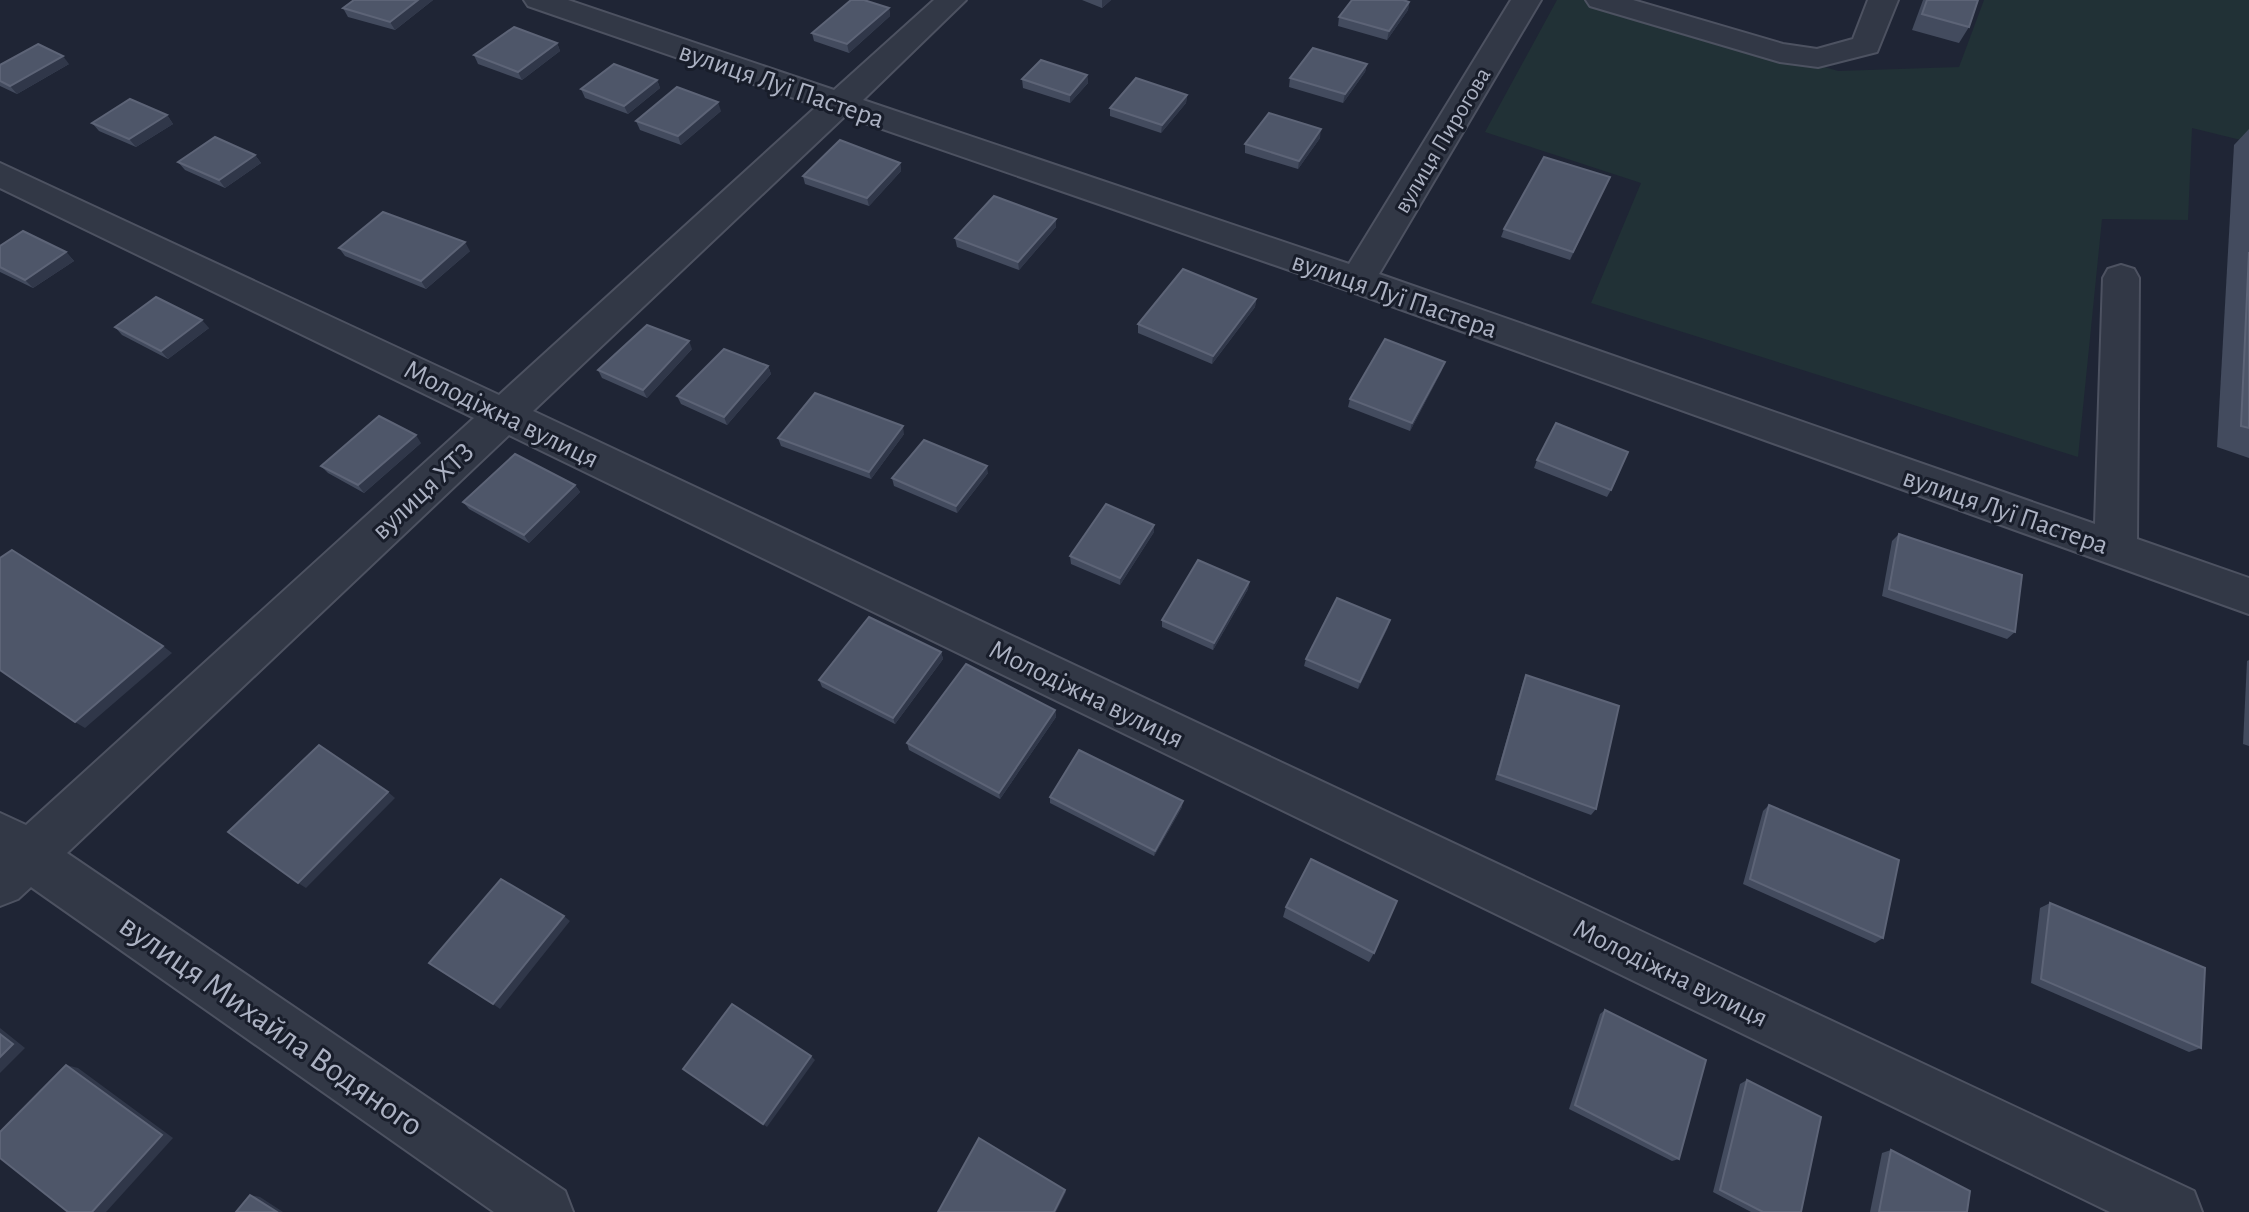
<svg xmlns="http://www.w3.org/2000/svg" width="2249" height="1212" viewBox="0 0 2249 1212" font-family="'Alegreya Sans',sans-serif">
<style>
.green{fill:#213136}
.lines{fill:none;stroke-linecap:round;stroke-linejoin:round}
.minor-casing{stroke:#4d5261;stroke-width:4}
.minor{fill:#323846;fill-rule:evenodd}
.wall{fill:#434b5e}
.shaded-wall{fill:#303749}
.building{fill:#4e5669;stroke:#5d6477;stroke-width:2}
.labels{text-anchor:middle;stroke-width:6;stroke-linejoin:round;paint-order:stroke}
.far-street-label{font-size:24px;fill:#acb2c3;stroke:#181d2a}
.street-label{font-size:28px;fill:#acb2c3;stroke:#181d2a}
.near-street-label{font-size:34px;fill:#acb2c3;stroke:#181d2a}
</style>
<rect width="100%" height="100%" fill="#1f2535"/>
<path class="green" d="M1557 0H1600L1838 71 1959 67 1984 0H2249V142L2192 128 2188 220 2102 219 2078 457 1591 303 1641 183 1485 132Z"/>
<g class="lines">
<defs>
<g id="minor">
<path d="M524 0H568L834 90 934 0H966L863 100 1349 264 1511 0H1541L1379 274 2095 524 2103 278 2108 269 2121 265 2134 269 2139 278 2137 539 2249 578V614L1344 289 845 116 533 411 2194 1191 2202 1212H2110L509 435 67 853 565 1191 573 1212H494L31 887 18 899 0 906V813L26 825 474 418 0 188V163L499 395 817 106 528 6Z"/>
<path d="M1586 0H1633L1783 44 1817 49 1853 39 1868 0H1898L1877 52 1818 67 1780 62 1590 6Z"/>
</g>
</defs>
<use href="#minor" class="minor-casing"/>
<use href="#minor" class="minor"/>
</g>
<g class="wall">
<path d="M354 0H433L395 30 348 17 343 8Z"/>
<path d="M1082 0H1111L1102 8Z"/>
<path d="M1923 0H1978L1969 27 1959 43 1912 30Z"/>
<path d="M1409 2 1408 10 1387 40 1338 26 1339 17Z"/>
<path d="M889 8 890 16 849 53 814 41 812 33Z"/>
<path d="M557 43 560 51 522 80 478 64 474 55Z"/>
<path d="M69 64 17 94 0 86V65Z"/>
<path d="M1367 64 1365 72 1343 103 1289 87 1290 78Z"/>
<path d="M1087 75 1088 83 1070 103 1023 88 1022 79Z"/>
<path d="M657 80 660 88 628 114 585 98 581 89Z"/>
<path d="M1187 95 1186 103 1161 133 1110 116V108Z"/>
<path d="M721 111 681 145 640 130 636 121Z"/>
<path d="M167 115 173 124 136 147 99 131 92 123Z"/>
<path d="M2249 129V458L2217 447 2234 145Z"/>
<path d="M1320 138 1298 169 1245 153V144Z"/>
<path d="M255 155 261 163 225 188 185 170 178 162Z"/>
<path d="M900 163 901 171 869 206 805 184 803 176Z"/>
<path d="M1610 177 1570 260 1501 237 1504 229Z"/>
<path d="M1056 219V227L1019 270 957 247 955 238Z"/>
<path d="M0 246 66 252 74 261 33 288 0 272Z"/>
<path d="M339 248 470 251 426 289 345 256Z"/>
<path d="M1256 299 1255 307 1212 364 1138 333V324Z"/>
<path d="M115 327 209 328 168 359 122 335Z"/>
<path d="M692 349 647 398 602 378 598 370Z"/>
<path d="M768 366 771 374 727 425 681 404 677 396Z"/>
<path d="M1442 370 1410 431 1348 407 1350 399Z"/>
<path d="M904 434 871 479 781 446 778 438Z"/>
<path d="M421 443 364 493 328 473 321 466Z"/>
<path d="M1537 460 1611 490 1607 497 1534 468Z"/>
<path d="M988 473 957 513 894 486 892 478Z"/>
<path d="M575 485 580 492 529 543 469 509 463 502Z"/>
<path d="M1154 532 1120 585 1071 564 1070 556Z"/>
<path d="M1899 534 2015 632 2007 639 1882 596 1892 541Z"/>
<path d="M1249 582 1248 589 1213 650 1162 627V620Z"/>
<path d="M1388 627 1358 689 1304 666 1306 659Z"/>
<path d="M941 652 943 659 895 724 822 687 819 680Z"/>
<path d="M2249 660V746L2243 744 2247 661Z"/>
<path d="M1526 675 1596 809 1591 815 1495 780 1523 682Z"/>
<path d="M1055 710 1056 717 1000 799 909 750 907 743Z"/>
<path d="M1050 797 1182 807 1154 856 1050 803Z"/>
<path d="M1769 805 1883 938 1875 943 1743 884 1763 811Z"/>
<path d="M2050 903 2201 1048 2189 1052 2031 983 2040 908Z"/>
<path d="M1286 907 1374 953 1369 962 1283 917Z"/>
<path d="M1605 1010 1679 1159 1672 1161 1569 1109 1600 1014Z"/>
<path d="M1747 1080 1801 1212H1751L1713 1192 1740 1084Z"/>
<path d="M1891 1150 1967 1212H1870L1882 1153Z"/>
</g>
<g class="shaded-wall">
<path d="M418 0H433L395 30 390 22Z"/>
<path d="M1102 0H1111L1102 8Z"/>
<path d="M1409 2 1408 10 1387 40 1389 31Z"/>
<path d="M889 8 890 16 849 53 847 44Z"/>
<path d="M557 43 560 51 522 80 518 72Z"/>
<path d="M63 56 69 64 17 94 10 86Z"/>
<path d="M1367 64 1365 72 1343 103 1345 94Z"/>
<path d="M1087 75 1088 83 1070 103V95Z"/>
<path d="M657 80 660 88 628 114 624 106Z"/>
<path d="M1187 95 1186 103 1161 133 1162 125Z"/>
<path d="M718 102 721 111 681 145 678 136Z"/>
<path d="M167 115 173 124 136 147 129 139Z"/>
<path d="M1321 129 1320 138 1298 169 1299 161Z"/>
<path d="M255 155 261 163 225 188 219 180Z"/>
<path d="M900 163 901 171 869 206 867 198Z"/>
<path d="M1056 219V227L1019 270 1018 262Z"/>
<path d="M465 242 470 251 426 289 421 281Z"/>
<path d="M66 252 74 261 33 288 25 280Z"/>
<path d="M1256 299 1255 307 1212 364 1213 356Z"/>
<path d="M202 320 209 328 168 359 161 351Z"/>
<path d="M689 341 692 349 647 398 643 390Z"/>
<path d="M1445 362 1442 370 1410 431 1412 423Z"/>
<path d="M768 366 771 374 727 425 724 417Z"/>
<path d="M903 426 904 434 871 479 869 472Z"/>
<path d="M416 435 421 443 364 493 358 485Z"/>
<path d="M987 466 988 473 957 513 956 506Z"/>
<path d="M575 485 580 492 529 543 524 535Z"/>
<path d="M1154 525V532L1120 585V578Z"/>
<path d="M1249 582 1248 589 1213 650 1214 643Z"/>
<path d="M1390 620 1388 627 1358 689 1360 682Z"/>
<path d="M163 646 172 653 85 728 75 722Z"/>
<path d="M941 652 943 659 895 724 893 718Z"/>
<path d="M1055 710 1056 717 1000 799 999 793Z"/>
<path d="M388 792 395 798 306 888 298 883Z"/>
<path d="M1183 801 1182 807 1154 856 1155 851Z"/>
<path d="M564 916 570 921 500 1009 493 1004Z"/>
<path d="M0 1028 25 1048 0 1073Z"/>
<path d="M811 1056 815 1060 767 1127 763 1124Z"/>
<path d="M66 1065 78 1068 173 1138 106 1212H92Z"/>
<path d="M1065 1190 1066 1192 1056 1212H1054Z"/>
<path d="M250 1195 260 1197 283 1212H277Z"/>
</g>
<g class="building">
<path d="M354 0H418L390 22 343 8Z"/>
<path d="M851 0H864L889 8 847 44 812 33Z"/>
<path d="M1352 0H1403L1409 2 1389 31 1339 17Z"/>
<path d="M1927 0H1978L1969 27 1922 14Z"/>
<path d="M514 27 557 43 518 72 474 55Z"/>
<path d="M38 44 63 56 10 86 0 81V65Z"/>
<path d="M1313 48 1367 64 1345 94 1290 78Z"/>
<path d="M1041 60 1087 75 1070 95 1022 79Z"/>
<path d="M614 64 657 80 624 106 581 89Z"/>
<path d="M1136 78 1187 95 1162 125 1110 108Z"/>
<path d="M677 87 718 102 678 136 636 121Z"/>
<path d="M130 99 167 115 129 139 92 123Z"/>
<path d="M1269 113 1321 129 1299 161 1245 144Z"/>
<path d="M215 137 255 155 219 180 178 162Z"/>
<path d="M840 140 900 163 867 198 803 176Z"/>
<path d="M1544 157 1610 177 1573 252 1504 229Z"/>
<path d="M994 196 1056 219 1018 262 955 238Z"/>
<path d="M383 212 465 242 421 281 339 248Z"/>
<path d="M23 231 66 252 25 280 0 267V246Z"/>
<path d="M2249 252V428L2241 426Z"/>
<path d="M1183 269 1256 299 1213 356 1138 324Z"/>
<path d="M156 297 202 320 161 351 115 327Z"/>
<path d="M647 325 689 341 643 390 598 370Z"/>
<path d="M1385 339 1445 362 1412 423 1350 399Z"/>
<path d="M724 349 768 366 724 417 677 396Z"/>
<path d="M815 393 903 426 869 472 778 438Z"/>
<path d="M379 416 416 435 358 485 321 466Z"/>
<path d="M1556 423 1628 452 1611 490 1537 460Z"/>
<path d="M924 440 987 466 956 506 892 478Z"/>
<path d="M515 454 575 485 524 535 463 502Z"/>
<path d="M1106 504 1154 525 1120 578 1070 556Z"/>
<path d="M1899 534 2022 575 2015 632 1889 589Z"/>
<path d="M12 550 163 646 75 722 0 670V558Z"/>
<path d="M1198 560 1249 582 1214 643 1162 620Z"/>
<path d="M1337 598 1390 620 1360 682 1306 659Z"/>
<path d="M869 617 941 652 893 718 819 680Z"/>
<path d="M966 664 1055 710 999 793 907 743Z"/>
<path d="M1526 675 1619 706 1596 809 1498 774Z"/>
<path d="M319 745 388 792 298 883 228 832Z"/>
<path d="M1079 750 1183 801 1155 851 1050 797Z"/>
<path d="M1769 805 1899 860 1883 938 1750 879Z"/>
<path d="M1311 859 1397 901 1374 953 1286 907Z"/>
<path d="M501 879 564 916 493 1004 429 963Z"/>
<path d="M2050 903 2205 968 2201 1048 2041 979Z"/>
<path d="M732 1004 811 1056 763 1124 683 1069Z"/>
<path d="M1605 1010 1706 1060 1679 1159 1575 1105Z"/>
<path d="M0 1034 13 1044 0 1057Z"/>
<path d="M66 1065 162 1135 92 1212H68L0 1158V1132Z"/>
<path d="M1747 1080 1821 1117 1801 1212H1763L1720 1190Z"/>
<path d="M979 1138 1065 1190 1054 1212H938Z"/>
<path d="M1891 1150 1970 1191 1967 1212H1879Z"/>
<path d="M250 1195 277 1212H236Z"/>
</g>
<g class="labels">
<g class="far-street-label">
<text transform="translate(1442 140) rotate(-59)" y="8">вулиця Пирогова</text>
</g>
<g class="street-label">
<text transform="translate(782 84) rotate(19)" y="10">вулиця Луї Пастера</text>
<text transform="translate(1395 294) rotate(19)" y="10">вулиця Луї Пастера</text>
<text transform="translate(502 413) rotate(26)" y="10">Молодіжна вулиця</text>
<text transform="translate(422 490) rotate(-43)" y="10">вулиця ХТЗ</text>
<text transform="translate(2006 510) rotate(19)" y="10">вулиця Луї Пастера</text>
<text transform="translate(1087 693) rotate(26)" y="10">Молодіжна вулиця</text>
<text transform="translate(1671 972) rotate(26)" y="10">Молодіжна вулиця</text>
</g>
<g class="near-street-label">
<text transform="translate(272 1024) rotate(35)" y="12">вулиця Михайла Водяного</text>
</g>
</g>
</svg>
